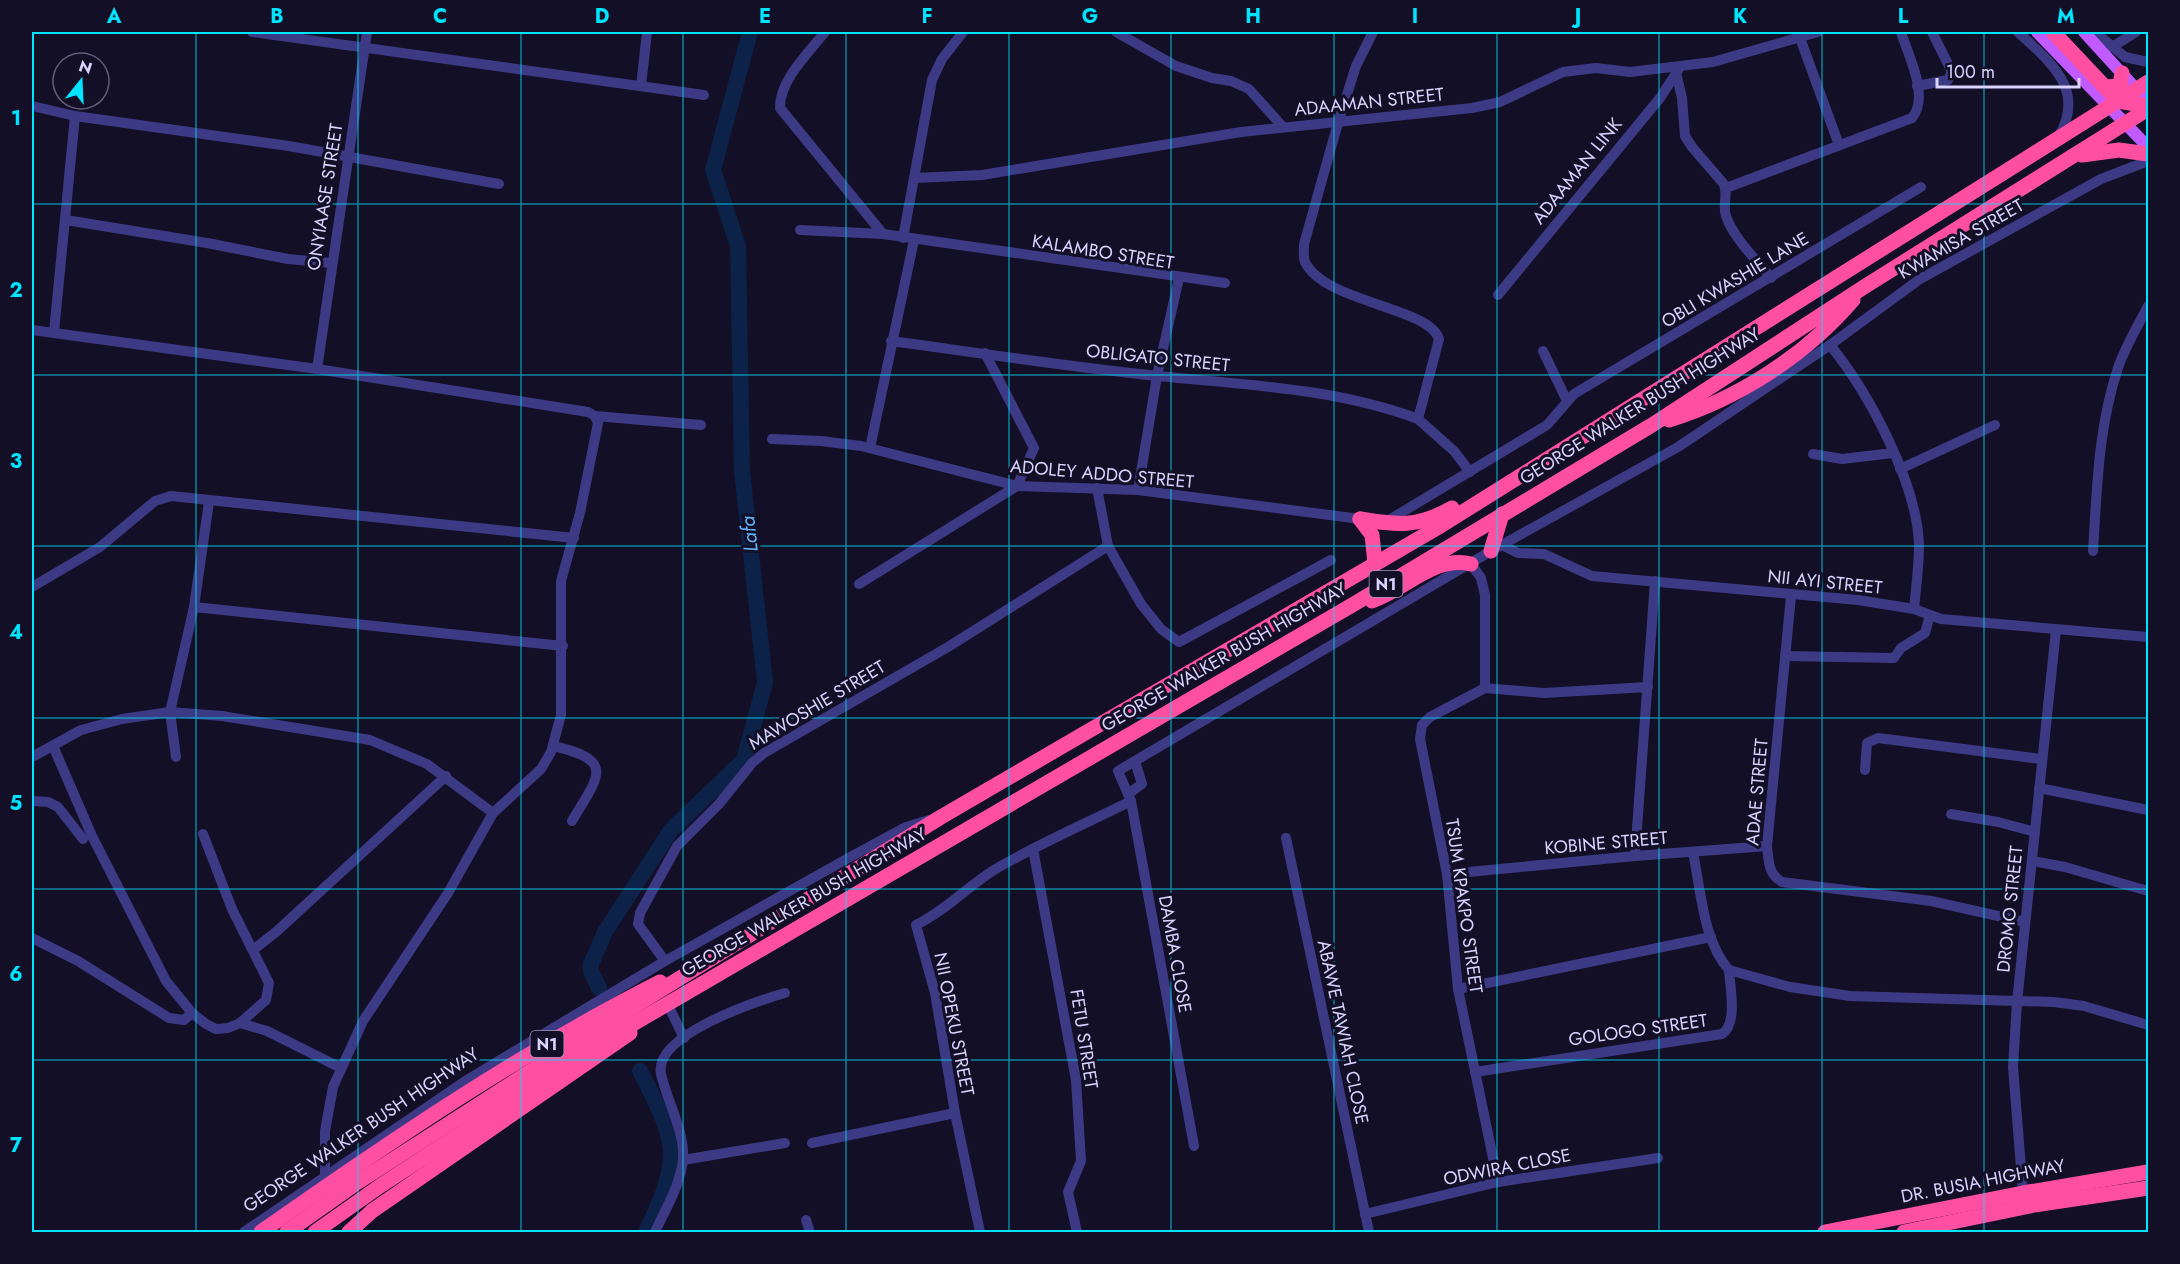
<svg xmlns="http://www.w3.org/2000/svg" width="2180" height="1264" viewBox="0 0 2180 1264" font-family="Jost,sans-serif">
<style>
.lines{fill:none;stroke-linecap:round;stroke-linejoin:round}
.river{stroke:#0c2248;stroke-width:16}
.minor{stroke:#3d3a85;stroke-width:10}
.major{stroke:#c25bff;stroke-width:12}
.highway{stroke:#ff4fa3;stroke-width:15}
.grid{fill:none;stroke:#00e5ff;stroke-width:1.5;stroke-opacity:0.55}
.labels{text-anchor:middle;stroke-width:6;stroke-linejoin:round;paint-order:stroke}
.shield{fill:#130f26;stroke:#9e99be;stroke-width:1.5}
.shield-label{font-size:16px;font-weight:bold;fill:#d9d4ff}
.street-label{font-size:18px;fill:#d9d4ff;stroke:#130f26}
.water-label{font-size:20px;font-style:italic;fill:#62b6ff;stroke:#130f26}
.neatline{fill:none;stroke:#00e5ff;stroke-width:2}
.grid-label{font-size:20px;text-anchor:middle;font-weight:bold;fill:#00e5ff}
</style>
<rect width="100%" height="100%" fill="#130f26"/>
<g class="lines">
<g class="river">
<path d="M599 988 591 971V964L605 932 671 830 744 760 765 682 742 471 738 246 713 170 750 32"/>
<path d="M640 1071C678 1144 682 1157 646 1232"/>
</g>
<g class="minor">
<path d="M252 32 704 95"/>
<path d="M825 32C809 52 779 81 780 108L883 234"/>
<path d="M1116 32 1176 66 1212 78 1231 81 1249 89 1283 127"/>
<path d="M1373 32 1356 66 1338 123 1304 244C1304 249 1303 258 1305 262 1325 303 1430 307 1439 339L1418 419 1454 451 1470 472"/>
<path d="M2018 32C2050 62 2086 89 2059 136"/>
<path d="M2095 32 2125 57 2148 62"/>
<path d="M1800 38 1839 145"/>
<path d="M2112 47 2136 32"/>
<path d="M1676 73 1682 98 1685 136 1692 147 1723 183C1729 193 1722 205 1726 216 1734 239 1756 259 1771 278"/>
<path d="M641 86 647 32"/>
<path d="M1917 86 1948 80 1952 72 1932 32"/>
<path d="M32 106 75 116 289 146 499 184"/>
<path d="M914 178 982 175 1241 132 1472 108 1500 102 1563 72 1596 68 1630 72 1713 62 1818 32"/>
<path d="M1726 188 1912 118C1930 96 1908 55 1901 32"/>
<path d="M66 220 207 243 288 259 331 263"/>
<path d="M800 230 883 234 1225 283"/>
<path d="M903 238 932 80 942 59 963 32"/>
<path d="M1498 295 1660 98 1680 67"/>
<path d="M32 330 317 369 588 412 595 416 701 425"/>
<path d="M54 332 75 116"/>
<path d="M891 341C980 353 1069 367 1158 376 1246 385 1335 388 1418 419"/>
<path d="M1830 345C1869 393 1917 483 1919 545 1919 566 1916 588 1914 609"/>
<path d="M1543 351 1567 401"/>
<path d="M317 369 367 32"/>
<path d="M772 439 821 441 861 446 1017 486 1138 490 1360 519"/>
<path d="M870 448 914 240"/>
<path d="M1813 454 1842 459 1893 453"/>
<path d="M1900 469 1995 425"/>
<path d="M1097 488 1108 546 1141 604 1161 629 1179 642 1331 560"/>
<path d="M1138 490 1157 376 1179 278"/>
<path d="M1384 523 1547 425 1574 394 1921 187"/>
<path d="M1502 545 1518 553 1544 554 1592 576 1858 600 1914 609 1941 619 2148 637"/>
<path d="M2093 551C2097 489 2098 428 2118 368 2125 347 2138 326 2148 306"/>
<path d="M1471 564 1481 578 1485 595V688"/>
<path d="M859 584 1017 486 1034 448 985 353"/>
<path d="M32 587 100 547 155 501 171 496 574 538"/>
<path d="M1791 596 1767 846C1769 862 1768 874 1782 882L1931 901 2025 922"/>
<path d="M194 607 563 646"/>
<path d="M1785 656 1894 658 1901 648 1925 633 1930 615"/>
<path d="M1485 688 1430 717 1422 725 1420 739 1447 874 1458 989 1498 1182"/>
<path d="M1485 688 1544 693 1648 687"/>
<path d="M53 746 92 836 166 981 192 1013 206 1024 216 1029 228 1028 240 1023 266 1000 269 983 232 909 203 834"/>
<path d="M553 746C617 760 598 777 572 821"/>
<path d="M32 757 81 730 122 719 170 712 222 716 370 740 427 764 493 813"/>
<path d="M176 757 170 712 194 607 209 502"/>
<path d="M1865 770 1867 743 1878 738 2041 759"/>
<path d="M2039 788 2148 810"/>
<path d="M1128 794 1142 784 1135 761"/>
<path d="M32 801 48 802 58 807 83 839"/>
<path d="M1951 814 1998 822 2035 832"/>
<path d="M1286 838 1369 1232"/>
<path d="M1033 849 1076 1080 1081 1161 1068 1192 1077 1232"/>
<path d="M1635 856 1655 581"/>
<path d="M2032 861 2065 867 2148 891"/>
<path d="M1447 874 1635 856 1767 846"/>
<path d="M32 938 78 961 169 1018 184 1020 192 1013"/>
<path d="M253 950 276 932 446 776"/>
<path d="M665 961 638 924 640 913 677 846 719 804 752 763 764 753 948 647 1108 546"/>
<path d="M1729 970 1790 987 1850 996 2054 1002 2084 1006 2148 1025"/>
<path d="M1458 989 1711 937"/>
<path d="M668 1005 684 1038"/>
<path d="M240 1023 267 1031 341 1068"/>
<path d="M1475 1072 1722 1034C1738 1024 1730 987 1729 970 1703 941 1701 890 1693 853"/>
<path d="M812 1143 955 1113"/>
<path d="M1194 1146 1131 801 1118 771 1491 551 1678 447 1830 345 1920 279 2101 179 2148 161"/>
<path d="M683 1160 785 1143"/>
<path d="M325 1176V1131L333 1087 363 1021 448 893 493 813 541 769 551 752 561 715V581L580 513 598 423 595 416"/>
<path d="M2023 1193 2013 1067 2017 1002 2056 630"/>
<path d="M1365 1214 1498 1182 1658 1158"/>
<path d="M806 1220 810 1232"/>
<path d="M244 1232 467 1080 665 961 852 856 906 827 929 820"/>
<path d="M655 1232C665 1210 681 1184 683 1159 685 1132 667 1101 661 1074 653 1035 757 1001 785 993"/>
<path d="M980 1232 955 1113 935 993 916 925C945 911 967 887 994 870 1038 844 1085 824 1131 801"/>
</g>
<g class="major">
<path d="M2037 32 2148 147"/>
<path d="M2084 32 2148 102"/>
</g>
<g class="highway">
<path d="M2053 32 2118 101 2148 106"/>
<path d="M2105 87 2120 86 2122 73"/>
<path d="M2082 155 2119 150 2148 154"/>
<path d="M1669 420C1738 399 1806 355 1853 300"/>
<path d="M1360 519C1398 525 1417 528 1452 508"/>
<path d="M1360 519 1372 535 1375 563"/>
<path d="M1491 551 1502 514"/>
<path d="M1372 601C1405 590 1434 555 1471 564"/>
<path d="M261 1232C389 1142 520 1053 660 982"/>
<path d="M287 1232 355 1184 565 1049 941 817 1442 525 2148 82"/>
<path d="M315 1232 380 1186 590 1049 1354 604 1652 425 1864 287 2148 109"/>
<path d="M349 1232 372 1211 630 1033"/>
<path d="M1825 1232 2023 1193 2148 1172"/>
<path d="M1904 1232 2034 1205 2148 1188"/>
</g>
</g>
<path class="grid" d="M196 32V1232M358 32V1232M521 32V1232M683 32V1232M846 32V1232M1009 32V1232M1171 32V1232M1334 32V1232M1497 32V1232M1659 32V1232M1822 32V1232M1984 32V1232M32 204H2148M32 375H2148M32 546H2148M32 718H2148M32 889H2148M32 1060H2148"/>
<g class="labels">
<g class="shield">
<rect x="1369.5" y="571" width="33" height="26" rx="4.5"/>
<rect x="530.5" y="1031" width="33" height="26" rx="4.5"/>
</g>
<g class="shield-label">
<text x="1386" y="590">N1</text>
<text x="547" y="1050">N1</text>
</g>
<g class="street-label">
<text transform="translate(1369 102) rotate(-6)" y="6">ADAAMAN STREET</text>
<text transform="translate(1577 171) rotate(-51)" y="6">ADAAMAN LINK</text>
<text transform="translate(325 197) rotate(-81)" y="6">ONYIAASE STREET</text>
<text transform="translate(1961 239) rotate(-30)" y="6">KWAMISA STREET</text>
<text transform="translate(1103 252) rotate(9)" y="6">KALAMBO STREET</text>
<text transform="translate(1735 280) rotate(-31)" y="6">OBLI KWASHIE LANE</text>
<text transform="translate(1158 358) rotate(6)" y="6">OBLIGATO STREET</text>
<text transform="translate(1640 406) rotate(-32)" y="6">GEORGE WALKER BUSH HIGHWAY</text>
<text transform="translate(1102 474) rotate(5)" y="6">ADOLEY ADDO STREET</text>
<text transform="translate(1825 582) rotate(6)" y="6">NII AYI STREET</text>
<text transform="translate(1224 657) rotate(-30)" y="6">GEORGE WALKER BUSH HIGHWAY</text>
<text transform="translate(817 705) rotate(-31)" y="6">MAWOSHIE STREET</text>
<text transform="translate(1757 792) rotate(-85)" y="6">ADAE STREET</text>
<text transform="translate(1606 843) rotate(-5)" y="6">KOBINE STREET</text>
<text transform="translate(804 902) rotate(-30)" y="6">GEORGE WALKER BUSH HIGHWAY</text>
<text transform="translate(1464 906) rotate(82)" y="6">TSUM KPAKPO STREET</text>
<text transform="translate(2010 909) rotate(-84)" y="6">DROMO STREET</text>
<text transform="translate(1175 954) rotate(80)" y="6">DAMBA CLOSE</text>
<text transform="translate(954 1024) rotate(79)" y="6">NII OPEKU STREET</text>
<text transform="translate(1638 1030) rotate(-8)" y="6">GOLOGO STREET</text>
<text transform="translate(1343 1032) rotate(78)" y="6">ABAWE TAWIAH CLOSE</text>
<text transform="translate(1084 1039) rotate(81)" y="6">FETU STREET</text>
<text transform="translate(361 1130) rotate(-34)" y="6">GEORGE WALKER BUSH HIGHWAY</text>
<text transform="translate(1507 1167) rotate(-11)" y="6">ODWIRA CLOSE</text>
<text transform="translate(1983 1181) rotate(-11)" y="6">DR. BUSIA HIGHWAY</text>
</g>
<g class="water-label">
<text transform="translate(749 534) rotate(-96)" y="7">Lafa</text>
</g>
</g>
<rect width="2180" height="1264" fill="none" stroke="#130f26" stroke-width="66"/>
<g transform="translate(81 81) rotate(18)"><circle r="28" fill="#130f26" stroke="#625e7d" stroke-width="1.5"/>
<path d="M0-4.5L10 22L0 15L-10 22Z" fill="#00e5ff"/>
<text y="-9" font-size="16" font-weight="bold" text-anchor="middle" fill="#d9d4ff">N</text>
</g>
<path d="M1937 78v9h142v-9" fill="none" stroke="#d9d4ff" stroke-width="3"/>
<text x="1946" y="78" font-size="18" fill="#d9d4ff" stroke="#130f26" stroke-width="4.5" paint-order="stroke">100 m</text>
<rect x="33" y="33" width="2114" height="1198" class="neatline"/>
<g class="grid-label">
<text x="114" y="23">A</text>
<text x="277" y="23">B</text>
<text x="440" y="23">C</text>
<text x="602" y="23">D</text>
<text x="765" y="23">E</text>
<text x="927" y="23">F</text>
<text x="1090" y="23">G</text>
<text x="1253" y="23">H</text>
<text x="1415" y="23">I</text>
<text x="1578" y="23">J</text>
<text x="1740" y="23">K</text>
<text x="1903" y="23">L</text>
<text x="2066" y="23">M</text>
<text x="16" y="125">1</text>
<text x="16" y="297">2</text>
<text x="16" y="468">3</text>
<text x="16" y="639">4</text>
<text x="16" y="810">5</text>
<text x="16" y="981">6</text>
<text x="16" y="1152">7</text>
</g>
</svg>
